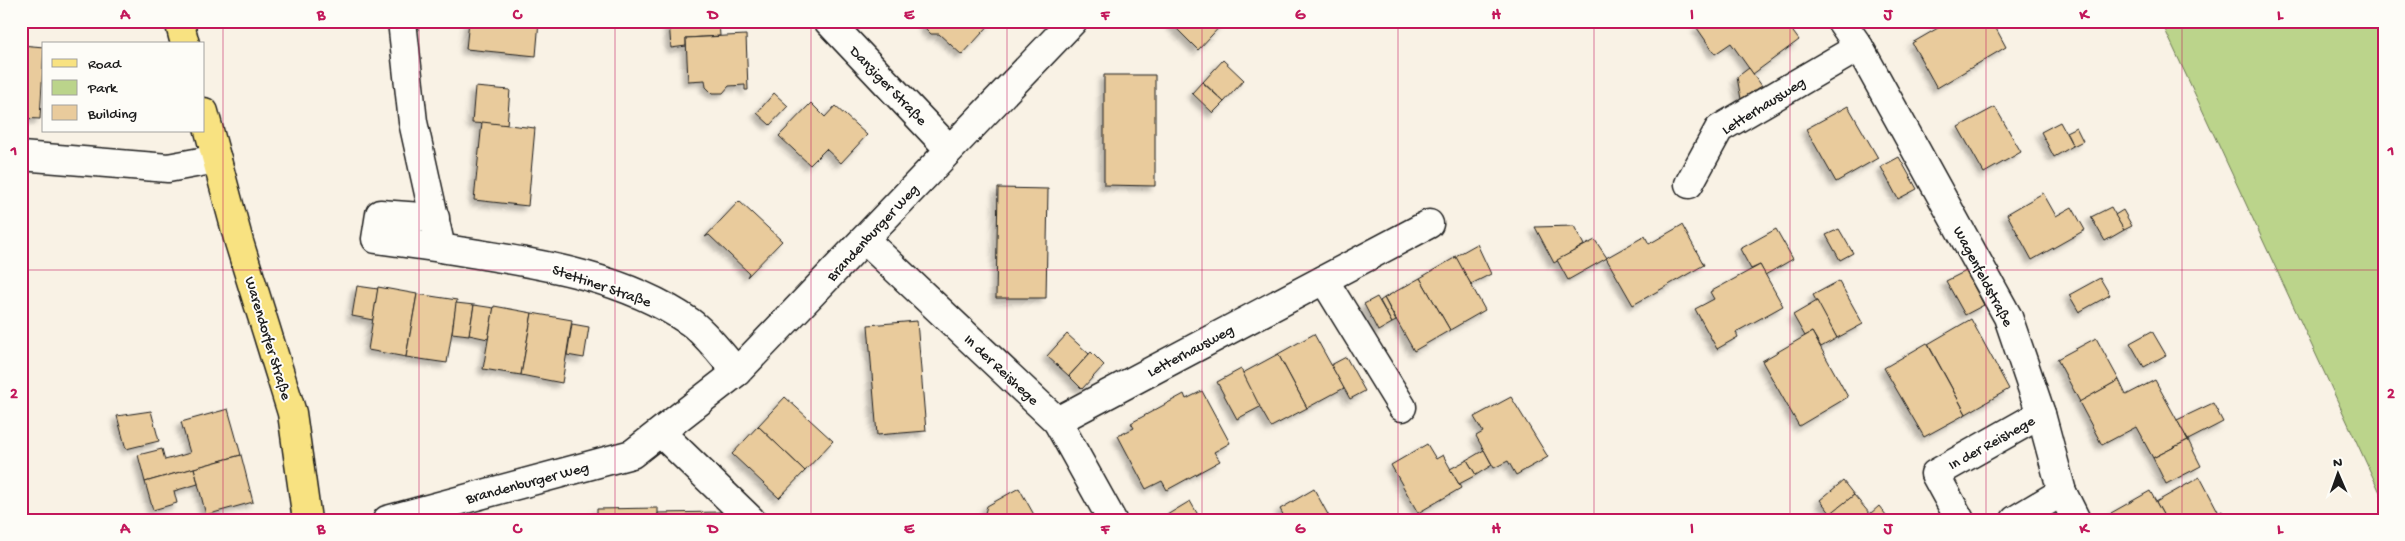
<svg xmlns="http://www.w3.org/2000/svg" width="2405" height="541" viewBox="0 0 2405 541" font-family="'Gochi Hand',sans-serif">
<style>
.green{fill:#bbd48b;stroke:#6c7854}
.building{fill:#e9cb9c;stroke:#1c1c1c;filter:url(#shadow)}
.lines{fill:none;stroke-linecap:round;stroke-linejoin:round}
.minor-casing{stroke:#1c1c1c;stroke-width:31}
.major-casing{stroke:#1c1c1c;stroke-width:31}
.minor{stroke:#fdfcf7;stroke-width:28}
.major{stroke:#f8e281;stroke-width:28}
.grid{fill:none;stroke:#c2185b;stroke-width:1;stroke-opacity:0.55}
.labels{text-anchor:middle;stroke-width:4;stroke-linejoin:round;paint-order:stroke}
.street-label{font-size:15px;fill:#1c1c1c;stroke:#fdfcf7}
.neatline{fill:none;stroke:#c2185b;stroke-width:2}
.grid-label{font-size:16px;text-anchor:middle;font-weight:bold;fill:#c2185b}
</style>
<defs>
<filter id="shadow"><feDropShadow dx="-4.5" dy="4.5" stdDeviation="2.5" flood-color="#0004"/></filter>
</defs>
<rect width="100%" height="100%" fill="#f9f2e5"/>
<filter id="ink" filterUnits="userSpaceOnUse"><feTurbulence type="fractalNoise" baseFrequency=".02" numOctaves="2"/><feDisplacementMap in="SourceGraphic" scale="10" xChannelSelector="R" yChannelSelector="G"/><feConvolveMatrix kernelMatrix="1 2 1 2 8 2 1 2 1" color-interpolation-filters="sRGB"/></filter>
<g filter="url(#ink)">
<path class="green" d="M2161 21H2384V501Z"/>
<g class="building">
<path d="M469 21H539L536 56 466 49Z"/>
<path d="M669 21H719L720 36 686 38V46L671 48Z"/>
<path d="M924 21H993L962 55 939 34H931L925 28Z"/>
<path d="M1169 21H1225L1198 50Z"/>
<path d="M1707 21H1785L1799 40 1753 74 1731 43 1715 54 1697 28Z"/>
<path d="M1992 21 2006 47 1937 88 1912 43 1950 21Z"/>
<path d="M746 35 748 90H745V85L729 86 723 93H712L706 87 705 80 688 81 686 38Z"/>
<path d="M21 45 44 47 40 119 21 118Z"/>
<path d="M1223 60 1244 80 1224 102 1203 82Z"/>
<path d="M1749 68 1762 86 1741 99 1737 77Z"/>
<path d="M1104 75H1155V186L1104 185Z"/>
<path d="M1202 82 1224 102 1213 113 1192 93Z"/>
<path d="M475 87 510 90 507 125 472 123Z"/>
<path d="M774 93 788 106 770 125 757 113Z"/>
<path d="M811 103 825 117 835 106 867 135 841 163 826 149 810 165 779 136Z"/>
<path d="M1848 106 1878 158 1836 182 1806 129Z"/>
<path d="M1995 107 2021 152 1984 173 1958 127Z"/>
<path d="M482 122 535 128 528 206 474 200Z"/>
<path d="M2060 122 2073 146 2054 157 2041 132Z"/>
<path d="M2076 127 2083 141 2073 146 2066 132Z"/>
<path d="M1899 157 1917 189 1898 199 1881 167Z"/>
<path d="M998 188 1048 189 1046 298H996Z"/>
<path d="M2043 193 2056 216 2072 207 2085 230 2032 260 2007 214Z"/>
<path d="M739 201 782 241 747 277 749 273 709 235 705 237Z"/>
<path d="M2111 207 2124 230 2105 241 2091 217Z"/>
<path d="M2123 210 2132 226 2124 230 2115 215Z"/>
<path d="M1682 225 1704 265 1633 305 1606 258 1645 236 1649 244Z"/>
<path d="M1574 226 1584 245 1554 263 1535 227Z"/>
<path d="M1776 229 1793 259 1765 275 1760 265 1751 269 1740 249Z"/>
<path d="M1839 229 1853 253 1840 260 1826 235Z"/>
<path d="M1595 240 1607 258 1568 280 1557 260Z"/>
<path d="M1477 244 1491 274 1471 284 1454 257Z"/>
<path d="M1456 257 1485 310 1450 330 1420 278Z"/>
<path d="M1760 265 1783 306 1736 332 1738 337 1717 349 1695 309 1714 299 1710 292Z"/>
<path d="M1966 271 1984 305 1965 315 1946 281Z"/>
<path d="M1420 278 1450 330 1414 351 1384 298Z"/>
<path d="M2100 278 2110 295 2079 312 2069 295Z"/>
<path d="M1839 281 1863 324 1837 338 1813 295Z"/>
<path d="M357 286 378 289 373 320 352 316Z"/>
<path d="M378 287 417 294 406 357 368 350Z"/>
<path d="M417 294 457 300 447 363 406 357Z"/>
<path d="M1377 297 1392 323 1378 331 1364 304Z"/>
<path d="M1384 298 1396 321 1392 323 1380 301Z"/>
<path d="M1817 301 1837 338 1821 347 1812 332 1805 336 1793 315Z"/>
<path d="M456 303 474 305 469 335 452 333Z"/>
<path d="M474 305 494 308 488 339 469 335Z"/>
<path d="M494 306 532 313 521 375 483 369Z"/>
<path d="M532 313 572 320 562 383 521 375Z"/>
<path d="M1971 319 2009 389 1966 414 1928 344Z"/>
<path d="M917 321 926 431 877 435 868 325Z"/>
<path d="M572 324 589 327 584 358 567 355Z"/>
<path d="M2152 331 2166 355 2144 367 2130 343Z"/>
<path d="M1812 332 1848 397 1799 426 1762 361Z"/>
<path d="M1067 334 1089 354 1069 376 1047 356Z"/>
<path d="M1314 334 1344 388 1307 408 1278 354Z"/>
<path d="M2096 338 2119 380 2080 402 2057 359Z"/>
<path d="M1927 343 1966 414 1924 437 1884 368Z"/>
<path d="M1091 352 1104 365 1082 389 1069 376Z"/>
<path d="M1278 354 1307 408 1271 427 1241 374Z"/>
<path d="M1346 357 1365 391 1350 399 1331 365Z"/>
<path d="M1241 369 1260 407 1237 419 1217 382Z"/>
<path d="M2119 380 2126 395 2155 380 2188 440 2153 458 2136 427 2102 445 2079 402Z"/>
<path d="M1202 391 1230 443 1214 452 1220 461 1167 490 1162 481 1146 489 1118 436 1134 428 1131 423 1184 394 1186 399Z"/>
<path d="M785 397 833 441 805 471 758 426Z"/>
<path d="M1511 397 1548 457 1516 475 1508 461 1494 468 1476 436 1483 432 1474 417Z"/>
<path d="M2213 403 2223 422 2188 440 2177 420Z"/>
<path d="M228 409 241 455 145 482 138 455 162 449 165 460 190 453 181 422Z"/>
<path d="M151 411 159 441 126 449 117 416Z"/>
<path d="M758 426 805 471 779 498 732 454Z"/>
<path d="M2188 440 2201 466 2166 484 2153 458Z"/>
<path d="M1427 444 1436 459 1443 455 1461 488 1418 513 1391 465Z"/>
<path d="M1484 450 1492 465 1476 475 1467 460Z"/>
<path d="M241 455 253 502 206 515 194 468Z"/>
<path d="M1467 460 1476 475 1459 484 1450 469Z"/>
<path d="M194 468 198 484 174 491 177 503 153 510 145 482Z"/>
<path d="M2200 477 2219 513 2207 520H2166L2156 502Z"/>
<path d="M1843 481 1854 495 1831 514 1820 500Z"/>
<path d="M1019 488 1037 520H983L987 506Z"/>
<path d="M1314 489 1331 520H1286L1280 509Z"/>
<path d="M2150 491 2166 520H2115L2111 513Z"/>
<path d="M1854 495 1870 514 1879 506 1890 520H1834L1830 514Z"/>
<path d="M1190 501 1201 520H1163L1162 518Z"/>
<path d="M658 508V520H597V509Z"/>
<path d="M2222 511 2227 520H2207L2219 513Z"/>
<path d="M721 512V520H658V513Z"/>
<path d="M1065 515 1068 520H1057Z"/>
</g>
<g class="lines">
<defs>
<g id="minor">
<path d="M402 21 413 122 441 248C525 262 618 272 690 322 708 335 723 357 737 372"/>
<path d="M828 21 949 149"/>
<path d="M1841 21 1859 47 2008 317 2041 414 2062 492 2076 520"/>
<path d="M21 156 168 168 217 159"/>
<path d="M1689 184 1719 129 1859 47"/>
<path d="M435 218 380 214 376 239 441 248"/>
<path d="M865 240 1057 421 1112 520"/>
<path d="M1324 280 1402 407"/>
<path d="M1057 421 1429 224"/>
<path d="M661 433 751 520"/>
<path d="M387 520 632 454 737 372 1073 21"/>
<path d="M1960 520 1935 474 2041 414"/>
<path d="M2015 520 2062 492"/>
</g>
<g id="major">
<path d="M179 21 185 44"/>
<path d="M204 112 239 242 292 413 307 520"/>
</g>
</defs>
<use href="#minor" class="minor-casing"/>
<use href="#major" class="major-casing"/>
<use href="#minor" class="minor"/>
<use href="#major" class="major"/>
</g>
</g>
<path class="grid" d="M223 21V520M419 21V520M615 21V520M811 21V520M1007 21V520M1202 21V520M1398 21V520M1594 21V520M1790 21V520M1986 21V520M2182 21V520M21 270H2384"/>
<g class="labels">
<g class="street-label">
<text transform="translate(889 85) rotate(46)" y="5">Danziger Straße</text>
<text transform="translate(1763 105) rotate(-32)" y="5">Letterhausweg</text>
<text transform="translate(872 232) rotate(-47)" y="5">Brandenburger Weg</text>
<text transform="translate(1984 276) rotate(62)" y="5">Wagenfeldstraße</text>
<text transform="translate(602 285) rotate(19)" y="5">Stettiner Straße</text>
<text transform="translate(269 338) rotate(73)" y="5">Warendorfer Straße</text>
<text transform="translate(1190 350) rotate(-28)" y="5">Letterhausweg</text>
<text transform="translate(1002 369) rotate(43)" y="5">In der Reishege</text>
<text transform="translate(1991 442) rotate(-29)" y="5">In der Reishege</text>
<text transform="translate(527 482) rotate(-15)" y="5">Brandenburger Weg</text>
</g>
</g>
<rect width="2405" height="541" fill="none" stroke="#fdfcf7" stroke-width="55"/>
<rect x="42" y="42" width="162" height="90" fill="#fdfcf7" stroke="#a3a29f"/>
<rect x="52" y="59" width="25" height="8" fill="#f8e281" stroke="#a3a29f"/>
<text x="88" y="68" font-size="15" fill="#1c1c1c">Road</text>
<rect x="52" y="80" width="25" height="15" fill="#bbd48b" stroke="#a3a29f"/>
<text x="88" y="92" font-size="15" fill="#1c1c1c">Park</text>
<rect x="52" y="105" width="25" height="15" fill="#e9cb9c" stroke="#a3a29f"/>
<text x="88" y="118" font-size="15" fill="#1c1c1c">Building</text>
<g transform="translate(2338 474) rotate(358)" stroke="#fdfcf7" stroke-width="4" paint-order="stroke">
<path d="M0-4L9 19L0 12L-9 19Z" fill="#1c1c1c"/>
<text y="-8" font-size="14" font-weight="bold" text-anchor="middle" fill="#1c1c1c">N</text>
</g>
<rect x="28" y="28" width="2350" height="486" class="neatline"/>
<g class="grid-label">
<text x="125" y="19">A</text>
<text x="321" y="19">B</text>
<text x="517" y="19">C</text>
<text x="713" y="19">D</text>
<text x="909" y="19">E</text>
<text x="1105" y="19">F</text>
<text x="1300" y="19">G</text>
<text x="1496" y="19">H</text>
<text x="1692" y="19">I</text>
<text x="1888" y="19">J</text>
<text x="2084" y="19">K</text>
<text x="2280" y="19">L</text>
<text x="14" y="155">1</text>
<text x="2391" y="155">1</text>
<text x="14" y="398">2</text>
<text x="2391" y="398">2</text>
<text x="125" y="533">A</text>
<text x="321" y="533">B</text>
<text x="517" y="533">C</text>
<text x="713" y="533">D</text>
<text x="909" y="533">E</text>
<text x="1105" y="533">F</text>
<text x="1300" y="533">G</text>
<text x="1496" y="533">H</text>
<text x="1692" y="533">I</text>
<text x="1888" y="533">J</text>
<text x="2084" y="533">K</text>
<text x="2280" y="533">L</text>
</g>
</svg>
